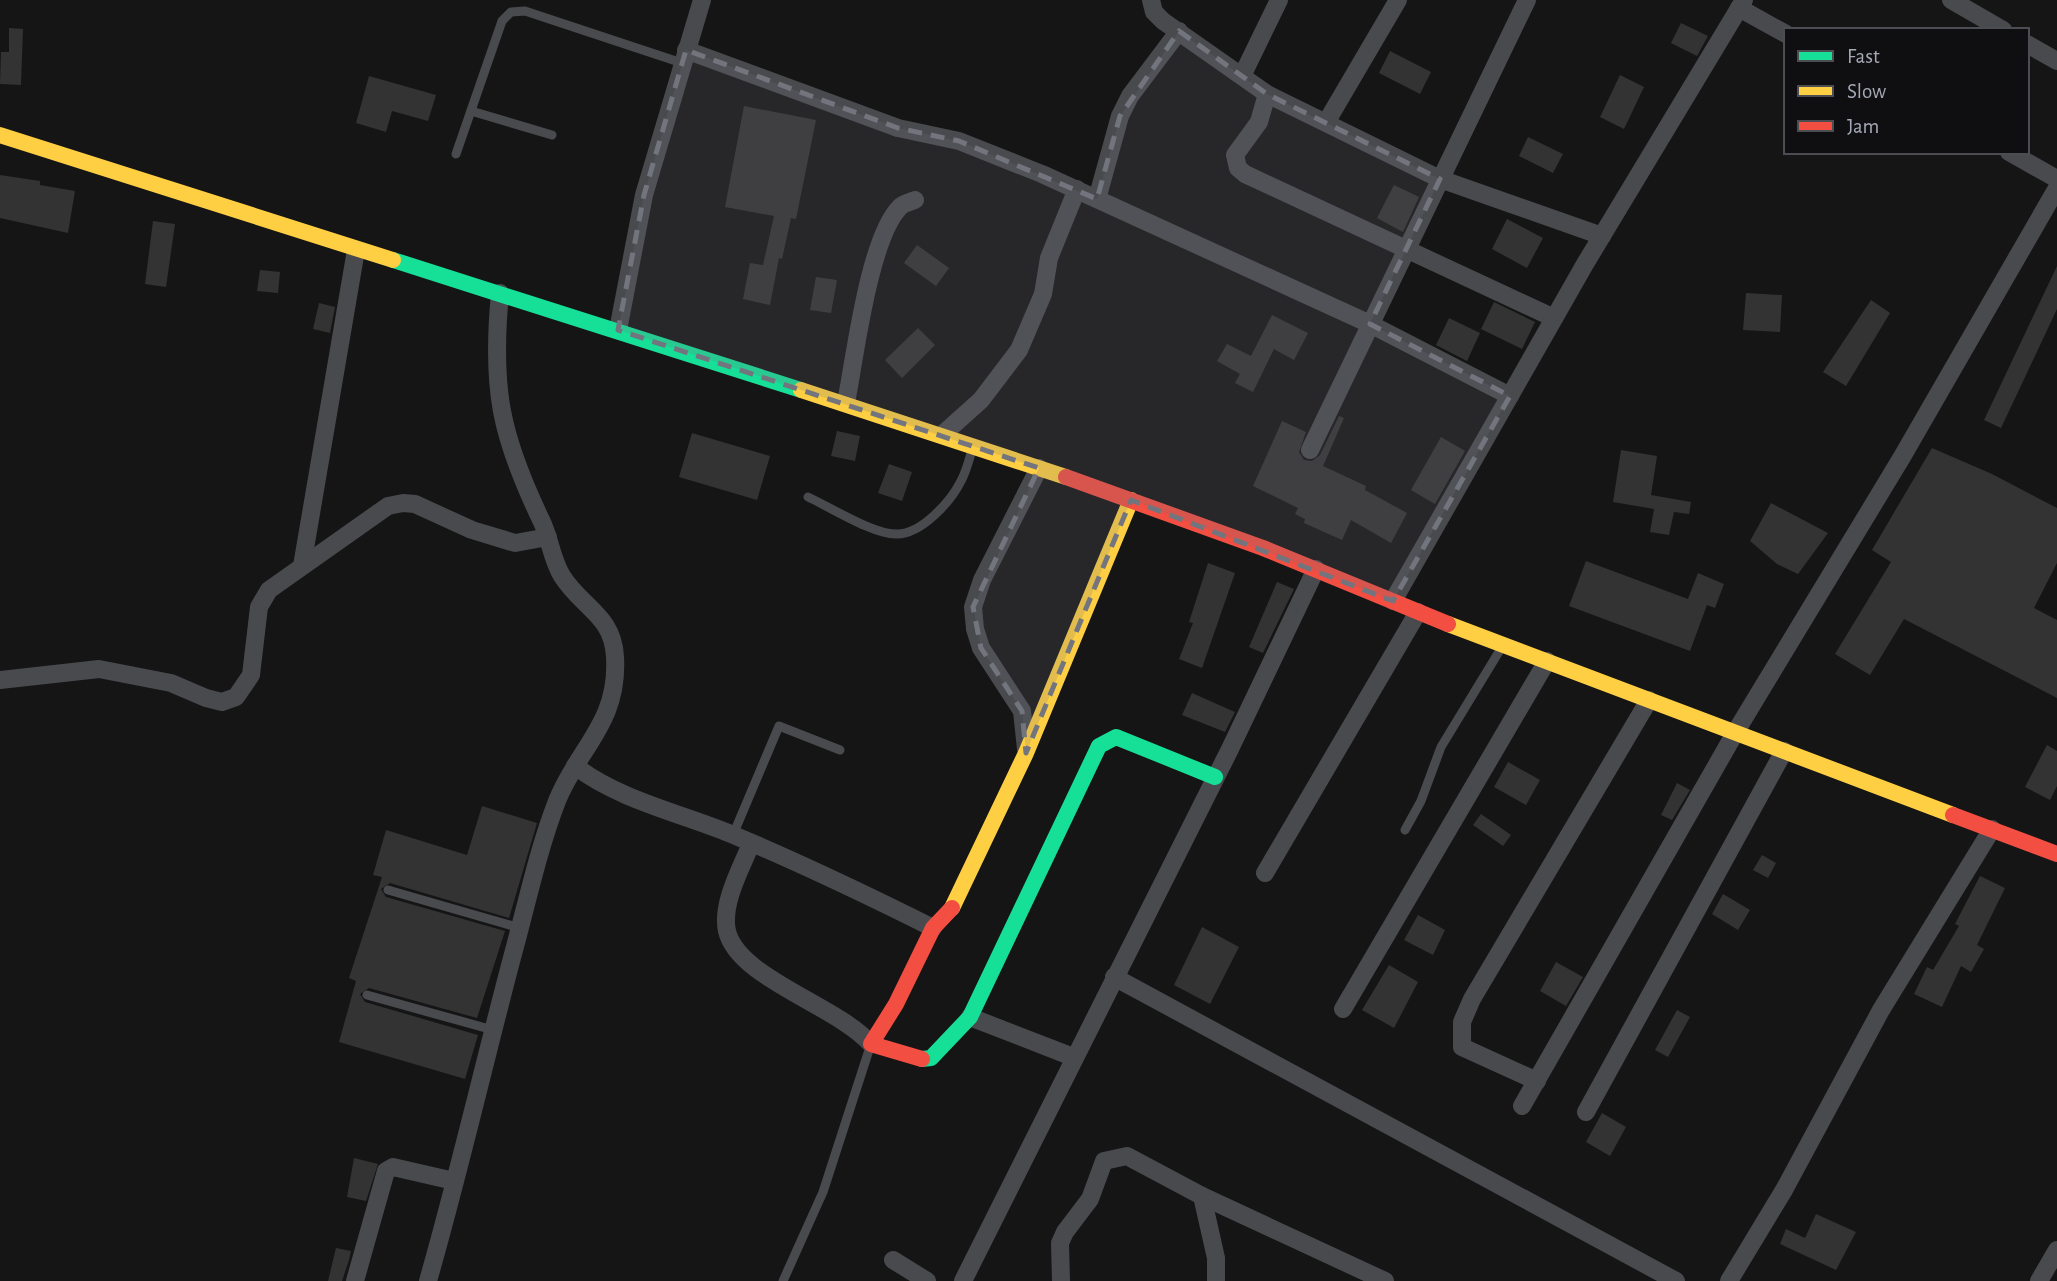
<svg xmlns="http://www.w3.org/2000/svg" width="2057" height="1281" viewBox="0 0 2057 1281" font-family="'Alegreya Sans',sans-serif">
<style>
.building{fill:#333334}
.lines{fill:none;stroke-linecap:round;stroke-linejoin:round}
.lane{stroke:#494a4e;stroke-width:9}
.street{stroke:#494a4e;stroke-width:18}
.fast{stroke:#16e098;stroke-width:16}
.slow{stroke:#ffcf43;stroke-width:16}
.jam{stroke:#f24e42;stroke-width:16}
.marked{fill:#73757e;fill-opacity:0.2;stroke:#73757e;stroke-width:5;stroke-dasharray:14 9;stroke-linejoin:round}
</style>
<rect width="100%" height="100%" fill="#151515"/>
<g class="building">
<path d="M1681 23 1708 36 1697 56 1671 43Z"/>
<path d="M9 28 23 29 21 85 0 84 1 52H9Z"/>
<path d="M1390 51 1431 72 1420 94 1379 73Z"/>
<path d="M1620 75 1644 87 1624 129 1600 117Z"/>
<path d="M369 76 436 95 428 121 392 111 386 132 356 123Z"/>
<path d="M744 106 816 120 796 219 791 218 782 259 779 258 770 305 743 299 750 263 763 265 774 216 725 207Z"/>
<path d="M1528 137 1563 154 1553 173 1519 156Z"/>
<path d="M0 175 40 181V185L75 191 68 233 0 218Z"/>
<path d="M1394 185 1419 197 1403 232 1377 218Z"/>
<path d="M1507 219 1543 238 1527 268 1492 249Z"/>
<path d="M153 221 175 224 166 287 145 284Z"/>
<path d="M917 245 949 268 936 286 904 263Z"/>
<path d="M2057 266V309L2001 428 1984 420Z"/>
<path d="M260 270 280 272 278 293 257 291Z"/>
<path d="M816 277 837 280 831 313 810 310Z"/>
<path d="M1746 293 1782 295 1780 332 1743 330Z"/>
<path d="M1871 300 1890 313 1846 386 1823 372Z"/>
<path d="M1494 302 1535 322 1522 349 1481 329Z"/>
<path d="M319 303 335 307 330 333 313 329Z"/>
<path d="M1272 315 1308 333 1294 360 1274 349 1253 392 1235 383 1240 374 1217 361 1227 344 1251 356Z"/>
<path d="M1449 318 1480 333 1467 361 1436 345Z"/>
<path d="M918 328 935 345 902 378 885 360Z"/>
<path d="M1339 416 1344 418 1323 466 1366 486 1365 490 1407 513 1391 543 1351 520 1342 540 1304 523 1305 519 1295 514 1298 508 1253 486 1282 421 1306 432 1299 452 1304 460 1312 461 1320 455Z"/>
<path d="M837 431 860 436 855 461 831 456Z"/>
<path d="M692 433 770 456 757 500 679 477Z"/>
<path d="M1441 437 1465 451 1435 504 1411 490Z"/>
<path d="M1932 448 1992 474 2057 508V563L2034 608 2057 620V698L1904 619 1870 675 1835 654 1891 562 1872 550Z"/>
<path d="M1621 450 1657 456 1651 495 1691 502 1689 514 1674 512 1669 535 1650 532 1654 509 1613 502Z"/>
<path d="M889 464 912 472 902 501 878 493Z"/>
<path d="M1771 503 1828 533 1798 574 1777 564 1750 541Z"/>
<path d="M1586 561 1688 599 1698 573 1724 584 1715 608 1707 605 1690 651 1569 606Z"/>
<path d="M1208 563 1235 573 1202 668 1179 659 1193 623 1189 622Z"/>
<path d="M1277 582 1294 589 1263 653 1249 647Z"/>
<path d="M1192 693 1235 712 1225 732 1182 715Z"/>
<path d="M2047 745 2057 751V786L2050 800 2025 787Z"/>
<path d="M1508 762 1540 780 1526 805 1494 787Z"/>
<path d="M1677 783 1690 790 1672 820 1661 815Z"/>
<path d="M482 806 537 823 509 918 390 883 381 889 386 897 505 931 477 1018 369 988 360 994 365 1002 478 1035 465 1079 339 1042 356 981 349 978 382 877 373 875 386 830 467 855Z"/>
<path d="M1481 814 1511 835 1503 846 1473 825Z"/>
<path d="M1762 855 1776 863 1768 878 1753 870Z"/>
<path d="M1980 876 2005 888 1977 945 1984 949 1971 972 1961 966 1942 1007 1914 994 1927 967 1933 970 1959 926 1955 924Z"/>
<path d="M1723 894 1750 910 1738 930 1712 914Z"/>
<path d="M1418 915 1445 930 1433 955 1404 940Z"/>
<path d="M1202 927 1239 947 1210 1004 1174 985Z"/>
<path d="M1556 962 1583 977 1566 1006 1540 991Z"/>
<path d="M1389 965 1418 982 1394 1028 1362 1010Z"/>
<path d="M1677 1010 1690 1017 1668 1057 1655 1050Z"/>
<path d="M1602 1113 1626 1127 1610 1156 1586 1142Z"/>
<path d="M354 1158 378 1164 366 1201 347 1197Z"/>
<path d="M1816 1214 1856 1232 1836 1270 1780 1244 1786 1229 1805 1238Z"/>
<path d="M336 1248 351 1251 349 1260 342 1281H328Z"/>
</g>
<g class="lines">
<g class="lane">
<path d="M471 111 552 135"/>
<path d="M456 154 502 21 511 12 525 11 682 63"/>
<path d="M808 497C830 507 874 535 897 534 922 534 951 501 961 481 966 472 969 460 972 450"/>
<path d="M1405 830 1421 801 1441 747 1500 650"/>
<path d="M733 835 779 726 840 750"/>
<path d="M388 890 520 928"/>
<path d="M367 995 493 1030"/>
<path d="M783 1281 823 1192 870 1047"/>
</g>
<g class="street">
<path d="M1151 0 1154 12 1163 21 1267 94 1440 179 1602 236"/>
<path d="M1951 0 2003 30"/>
<path d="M1739 8 1786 34"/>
<path d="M2027 44 2057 61"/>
<path d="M686 50 898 128 959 141 1042 174 1370 324 1510 396"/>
<path d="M1243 74 1279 0"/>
<path d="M1267 94 1259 122 1235 155 1238 168 1245 174 1554 318"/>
<path d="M1327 121 1398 0"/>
<path d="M2009 152 2057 179"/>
<path d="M1097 199 1120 116 1130 96 1179 31"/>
<path d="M618 330 644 195 702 0"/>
<path d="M846 403C855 357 869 238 900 207 904 203 910 202 915 200"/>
<path d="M942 435 981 400 1019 350 1043 294 1049 258 1077 189"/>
<path d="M1310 450 1527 0"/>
<path d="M302 566 356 250"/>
<path d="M1393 601 1585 264 1744 0"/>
<path d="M0 680 99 669 171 683 206 698 222 702 236 697 251 675 259 607 269 590 388 506 403 503 415 504 472 530 515 543 548 537"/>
<path d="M1026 749 1022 711 981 648 975 629 973 607 982 580 1039 468"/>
<path d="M575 766C619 800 680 813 731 834 800 863 867 895 933 928"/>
<path d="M751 844C741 868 721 904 727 931 738 978 836 1005 871 1044"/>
<path d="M1265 873 1418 612"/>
<path d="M1114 977 1676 1281"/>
<path d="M1343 1009 1547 661"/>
<path d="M970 1017 1073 1057"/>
<path d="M1537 1081 1462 1047V1022L1472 999 1649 700"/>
<path d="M1522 1106 1735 733 1902 457 2057 188"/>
<path d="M1586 1112 1784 751"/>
<path d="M1202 1196 1216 1258V1281"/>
<path d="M893 1260 927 1281"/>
<path d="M355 1281 386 1171 393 1167 454 1181"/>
<path d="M428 1281C459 1173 484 1063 513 954 527 903 538 850 557 801 578 748 619 723 615 657 613 615 582 608 562 576 552 560 550 539 542 522 500 435 491 388 500 293"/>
<path d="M963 1281 1230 749 1316 569"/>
<path d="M1061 1281 1060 1243 1065 1232 1090 1199 1104 1161 1127 1156 1202 1196 1385 1281"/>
<path d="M1729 1281 1784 1190 1881 1010 1992 829"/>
<path d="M2039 1281 2057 1250"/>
</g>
<g class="fast">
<path d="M393 260 801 390"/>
<path d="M922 1059 931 1058 970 1017 1099 746 1116 737 1215 777"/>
</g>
<g class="slow">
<path d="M0 135 393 260"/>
<path d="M801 390 1066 477"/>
<path d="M1448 624 1953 815"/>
<path d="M952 908 1026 753 1131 500"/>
</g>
<g class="jam">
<path d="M1066 477 1263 548 1448 624"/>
<path d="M1953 815 2057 854"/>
<path d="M922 1059 871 1044 896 1004 933 928 952 908"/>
</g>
</g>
<path class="marked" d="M1179 31 1267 94 1440 179 1370 324 1510 396 1393 601 1131 500 1026 753 1022 711 981 648 973 607 1039 468 618 330 644 195 686 50 898 128 959 141 1097 199 1120 116Z"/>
<rect x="1784" y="28" width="245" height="126" fill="#0f0f11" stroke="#4b4d53" stroke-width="2"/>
<rect x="1798" y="51" width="35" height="10" fill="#16e098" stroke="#4b4d53" stroke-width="2"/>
<text x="1847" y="63" font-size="21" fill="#a5a9b7">Fast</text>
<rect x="1798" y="86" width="35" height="10" fill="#ffcf43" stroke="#4b4d53" stroke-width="2"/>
<text x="1847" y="98" font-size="21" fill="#a5a9b7">Slow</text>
<rect x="1798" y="121" width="35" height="10" fill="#f24e42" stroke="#4b4d53" stroke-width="2"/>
<text x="1847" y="133" font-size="21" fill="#a5a9b7">Jam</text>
</svg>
